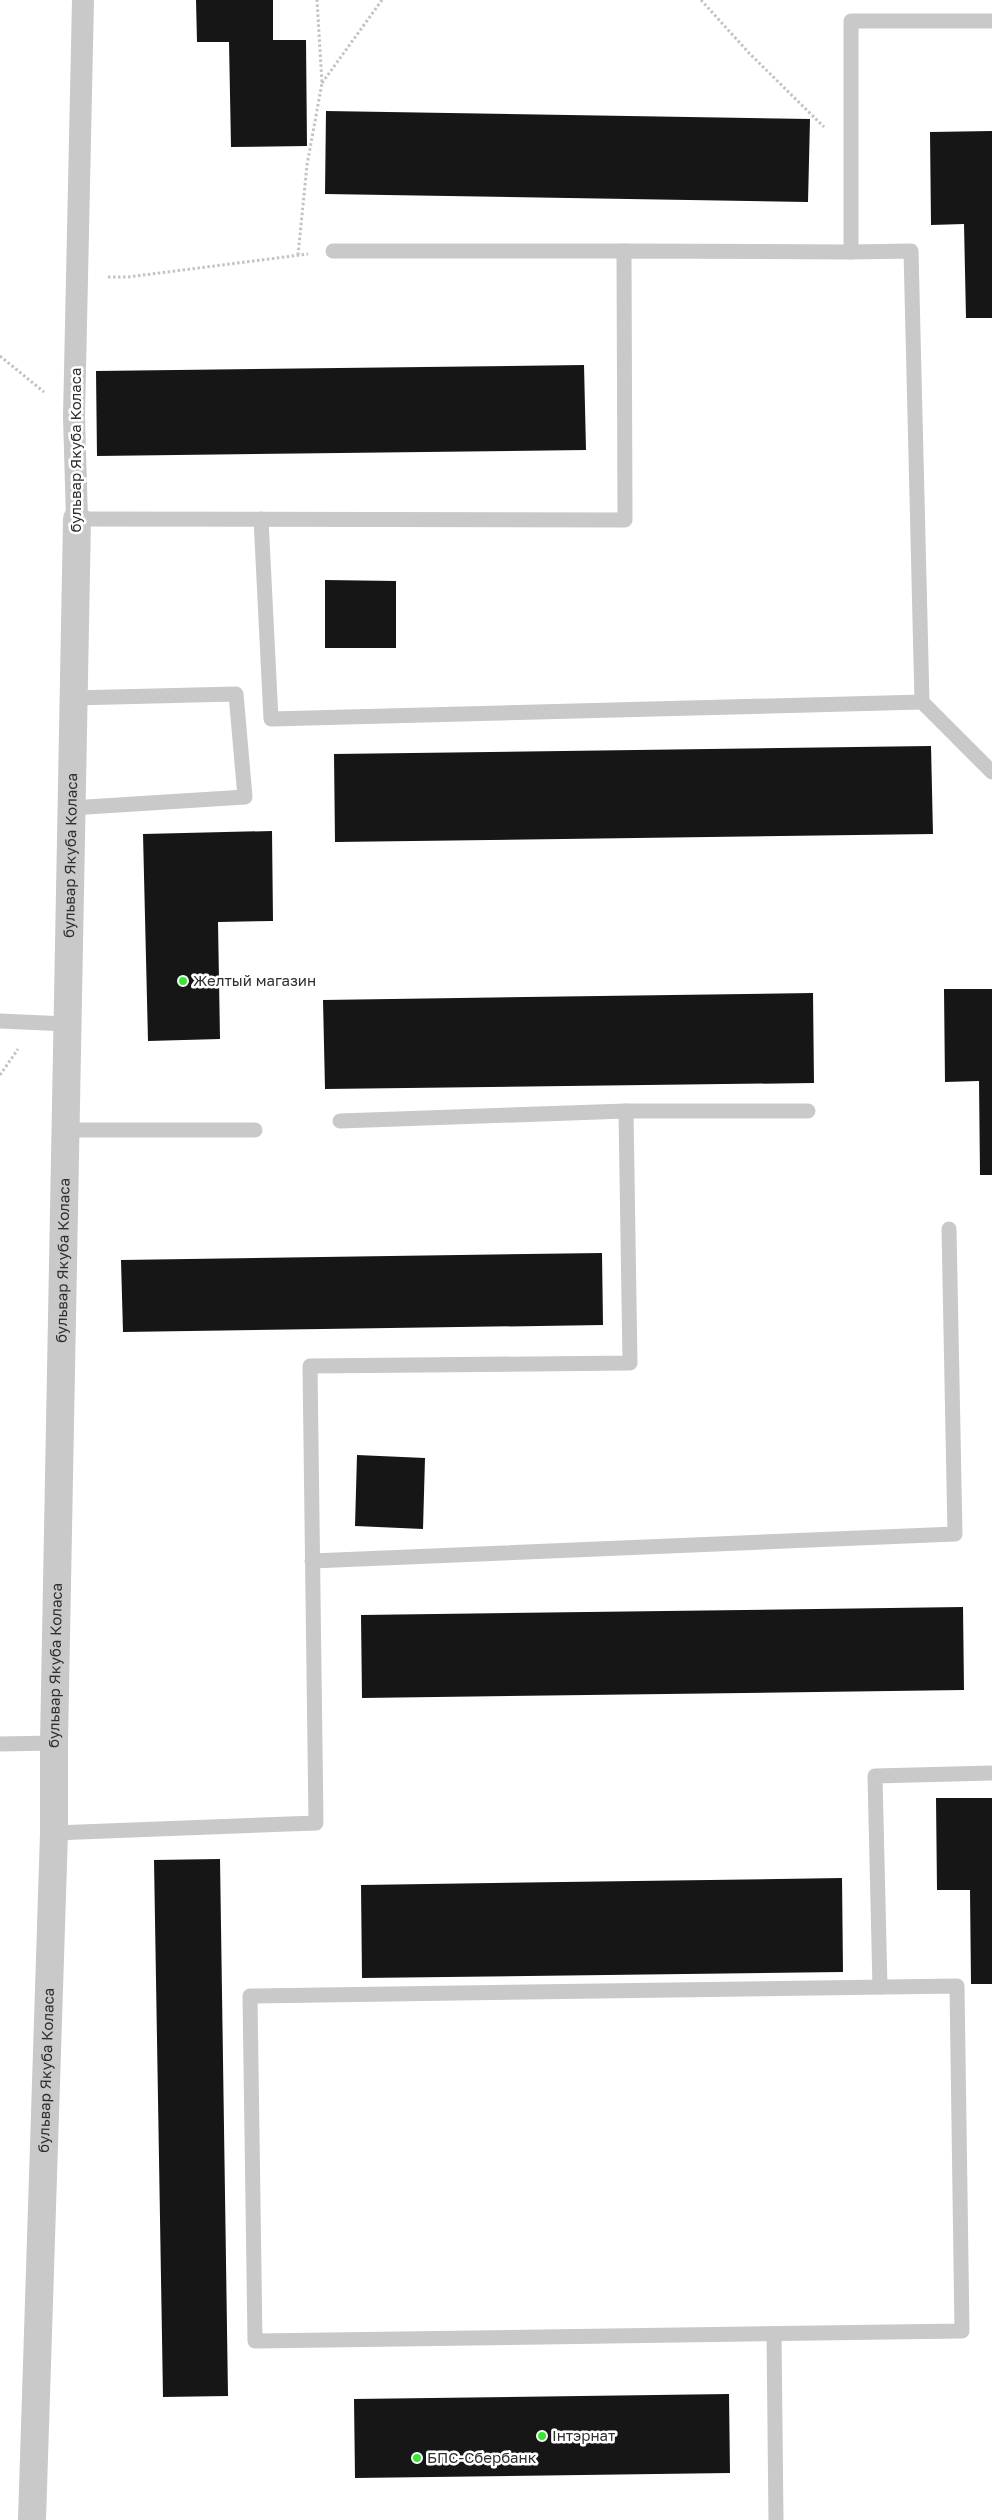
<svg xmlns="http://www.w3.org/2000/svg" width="992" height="2520" viewBox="0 0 992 2520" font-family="'Golos Text',sans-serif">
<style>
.building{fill:#161616}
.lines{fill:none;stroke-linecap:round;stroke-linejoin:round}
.path{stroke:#c3c3c3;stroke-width:3;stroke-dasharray:2.5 2.5;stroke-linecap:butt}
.service{stroke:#c9c9c9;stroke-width:15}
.pedestrian{stroke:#c9c9c9;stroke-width:22}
.minor{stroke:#c9c9c9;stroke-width:28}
.poi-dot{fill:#39e632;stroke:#fff;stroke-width:2}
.labels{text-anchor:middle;stroke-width:5;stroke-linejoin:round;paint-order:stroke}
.street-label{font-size:15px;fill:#2f2f2f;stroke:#fff}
.poi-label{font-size:15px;fill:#2f2f2f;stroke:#fff;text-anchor:start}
</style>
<rect width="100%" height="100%" fill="#fff"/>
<g class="building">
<path d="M196 0H273V40H306L307 146 231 147 229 42H197Z"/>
<path d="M326 111 810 119 808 202 325 194Z"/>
<path d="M992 131V318H966L964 224 931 225 930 132Z"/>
<path d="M584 365 586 450 97 456 96 371Z"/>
<path d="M325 580 396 581V648H325Z"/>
<path d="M931 746 933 834 335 842 334 754Z"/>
<path d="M272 831 273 921 218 922 220 1039 148 1041 143 834Z"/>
<path d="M944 989H992V1175H980L979 1081 945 1082Z"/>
<path d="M813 993 814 1083 325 1089 323 1000Z"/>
<path d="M602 1253 603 1325 123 1332 121 1260Z"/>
<path d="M357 1455 425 1458 423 1529 355 1526Z"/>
<path d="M963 1607 964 1690 362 1698 361 1615Z"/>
<path d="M936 1798H992V1984H971L970 1890H937Z"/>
<path d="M220 1859 228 2396 163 2397 154 1860Z"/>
<path d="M842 1878 843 1972 362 1978 361 1885Z"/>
<path d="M729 2394 730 2473 355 2478 354 2399Z"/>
</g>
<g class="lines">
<g class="path">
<path d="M701 0 749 53 824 127"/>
<path d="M322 83 382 0"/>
<path d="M298 255 307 165 322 83 317 0"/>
<path d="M108 277H128L308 254"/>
<path d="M0 356 44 392"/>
<path d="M0 1075 18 1049"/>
</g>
<g class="service">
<path d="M333 251H624"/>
<path d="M77 519 625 520 624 251 851 252V21H992"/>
<path d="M261 519 271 719 922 702 911 251 851 252"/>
<path d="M922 702 992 772"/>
<path d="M71 808 245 797 236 694 73 698"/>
<path d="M0 1021 67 1024"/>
<path d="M340 1121 626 1111H808"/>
<path d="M65 1130H255"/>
<path d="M312 1561 955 1534 949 1229"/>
<path d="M0 1744 54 1743"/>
<path d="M54 1833 316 1823 310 1366 630 1363 626 1111"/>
<path d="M957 1986 962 2331 255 2341 250 1996Z"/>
<path d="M880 1987 875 1776 992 1773"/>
<path d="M774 2334 776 2520"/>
</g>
<path class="pedestrian" d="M77 519 74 417 83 0"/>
<path class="minor" id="s1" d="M32 2520 54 1833V1743L77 519"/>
</g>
<g class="poi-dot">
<circle cx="183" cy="981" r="5"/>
<circle cx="542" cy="2436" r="5"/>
<circle cx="417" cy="2458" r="5"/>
</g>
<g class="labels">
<g class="street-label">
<text transform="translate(76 450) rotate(-90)" y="5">бульвар Якуба Коласа</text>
<text dy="5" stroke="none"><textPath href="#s1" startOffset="1665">бульвар Якуба Коласа</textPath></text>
<text dy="5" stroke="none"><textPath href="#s1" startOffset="1260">бульвар Якуба Коласа</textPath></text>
<text dy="5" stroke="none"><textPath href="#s1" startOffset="855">бульвар Якуба Коласа</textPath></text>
<text dy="5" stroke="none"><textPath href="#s1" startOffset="450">бульвар Якуба Коласа</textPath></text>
</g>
<g class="poi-label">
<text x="193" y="986">Желтый магазин</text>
<text x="552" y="2441">Інтэрнат</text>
<text x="427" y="2463">БПС-Сбербанк</text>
</g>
</g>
</svg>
